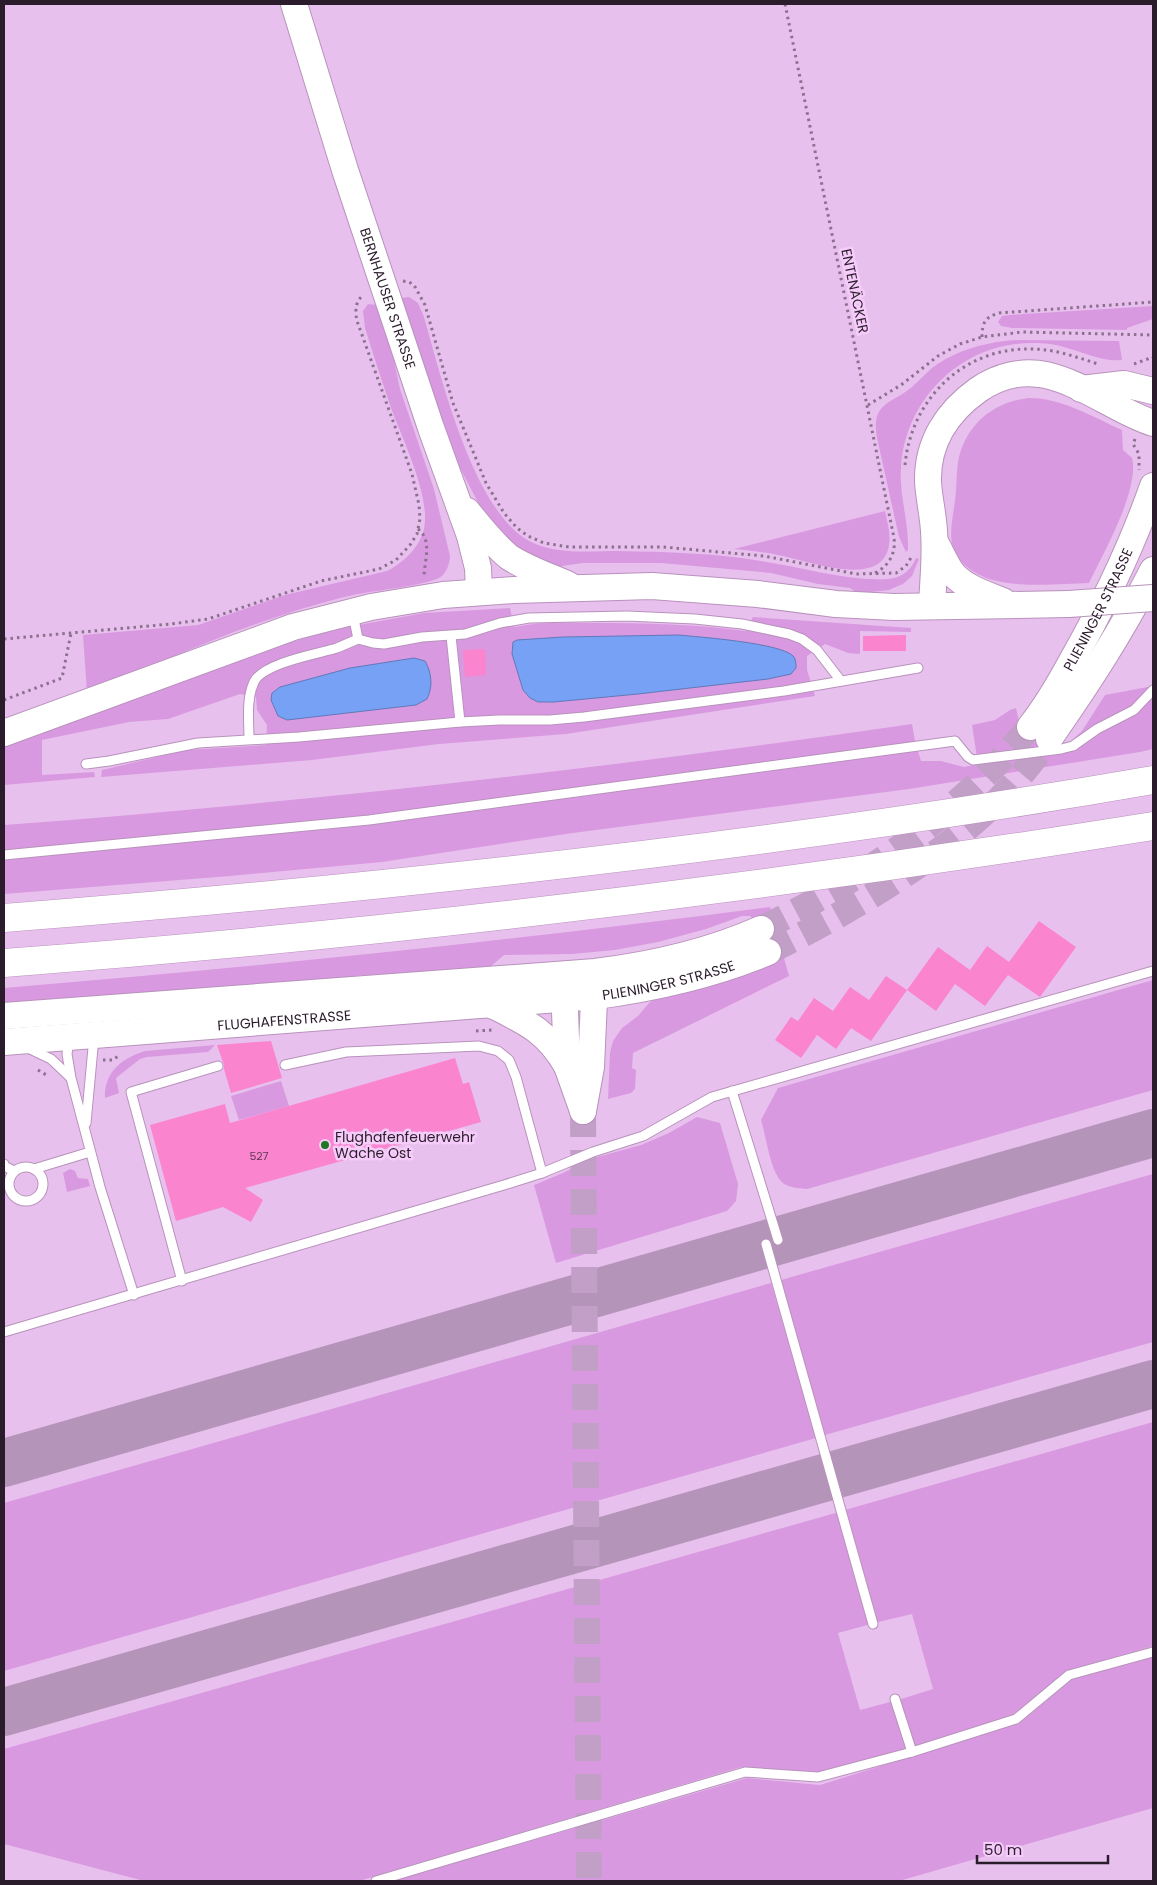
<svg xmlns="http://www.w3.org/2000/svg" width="1157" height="1885" viewBox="0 0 1157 1885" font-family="Poppins,sans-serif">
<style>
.green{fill:#d999e0}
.water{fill:#76a1f5;stroke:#6079b9}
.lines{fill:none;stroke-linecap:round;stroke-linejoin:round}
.taxiway{stroke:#b594b9;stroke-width:48}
.building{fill:#fa84ce}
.secondary-tunnel{stroke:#c29fc6;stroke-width:26;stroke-dasharray:26 13;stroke-linecap:butt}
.lane-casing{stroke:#b892bc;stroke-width:11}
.secondary-casing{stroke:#b892bc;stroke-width:28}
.highway-casing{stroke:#b892bc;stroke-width:29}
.path{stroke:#8c708f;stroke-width:3;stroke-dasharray:2.5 4;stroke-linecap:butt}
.lane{stroke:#fff;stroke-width:9}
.secondary{stroke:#fff;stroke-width:26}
.highway{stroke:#fff;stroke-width:28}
.secondary-bridge-casing{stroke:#b892bc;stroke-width:28;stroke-linecap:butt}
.secondary-bridge{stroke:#fff;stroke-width:26}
.poi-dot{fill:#217622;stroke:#f6cdfa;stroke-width:2}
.labels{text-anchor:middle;stroke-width:5;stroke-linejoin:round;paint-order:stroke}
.number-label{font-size:11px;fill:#5f3654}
.street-label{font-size:14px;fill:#2b1c2c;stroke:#f6cdfa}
.poi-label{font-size:14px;fill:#2b1c2c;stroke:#f6cdfa;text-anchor:start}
</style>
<rect width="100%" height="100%" fill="#e8c0ed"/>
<g class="green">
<path d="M409 297 418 303 424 317C441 377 470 496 520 535 547 556 587 551 618 551 666 552 715 553 761 561 804 567 844 581 888 579 902 578 911 570 916 558L919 559 912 576 903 584 889 590 872 592H856L850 588 818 584 771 573 661 563H583L555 567 523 557 482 510 459 466 400 302 401 298Z"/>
<path d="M368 304 377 305 390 342 400 389 434 489 450 556C450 563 447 571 442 576 432 585 371 591 353 595 259 617 176 656 87 693L83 635 198 625 285 595 387 571C403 563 420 547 424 529 431 497 402 438 391 408 382 381 373 354 365 328L363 311Z"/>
<path d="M1153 306V319L1127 328V330L1012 328 1001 326 998 322 1002 316 1010 315Z"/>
<path d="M1019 340 1119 341 1122 360C1103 362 1085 353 1067 348 1056 344 1044 343 1033 343 963 342 905 398 901 468 899 495 909 522 908 550L906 552 899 537 877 438C871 402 890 405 912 387 919 381 925 374 932 368 956 350 989 341 1019 340Z"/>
<path d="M1029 398C1062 398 1093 417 1122 430L1123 450 1132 458C1140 489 1103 554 1089 583 1057 584 1004 590 976 573 943 553 951 532 955 500 957 487 956 474 958 462 965 425 993 402 1029 398Z"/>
<path d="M885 511C887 522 891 533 889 545 883 587 817 564 791 558 773 553 753 551 734 549Z"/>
<path d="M510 608 514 627C541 621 568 623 595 623 646 623 696 624 746 631L753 617 911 628V632L860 631V654L848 653 825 644 807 656V670L815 696 566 734 439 744 312 760 101 777 102 770 186 750 266 745 267 725 257 710 256 697 240 694 168 719 129 722 42 740V775L94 772 95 777 4 785V741L278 646 336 629 424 613Z"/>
<path d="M1153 686V749L1140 752 909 789 573 833 382 862 230 876 4 894V825C308 802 610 768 912 724L915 741 921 761H941L964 767 978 764 972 725 995 720 1010 710 1016 708 1019 722 1032 737 1043 744 1065 745 1070 742 1082 731 1105 695Z"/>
<path d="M770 907 789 976 633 1053 632 1068 636 1070 635 1089 631 1093 608 1099 610 1053 613 1041 622 1028 638 1016 649 1003 758 923 750 916H742L706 929 658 942 615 950 572 954 504 955 490 967 354 976 353 980 4 1007V988C260 967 515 940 770 907Z"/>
<path d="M1153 980V1090L807 1189C799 1188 786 1188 781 1181 770 1169 766 1136 761 1120L778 1088Z"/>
<path d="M215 1045 208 1052 147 1057 140 1059 116 1078 119 1093 105 1098C104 1072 122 1058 145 1051Z"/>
<path d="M281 1081 289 1106 239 1120 231 1096Z"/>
<path d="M697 1117 720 1123 738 1184 736 1201 727 1211 556 1263 534 1185 563 1173 590 1159 641 1145 669 1133Z"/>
<path d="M70 1169 75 1171 78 1178 88 1179 90 1186 67 1192 63 1173Z"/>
<path d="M1153 1174V1342L825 1435 781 1280Z"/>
<path d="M771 1283 816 1438 4 1671V1503Z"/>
<path d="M1153 1422V1646L1067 1671 1012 1715 913 1747 898 1700 933 1689 912 1614 874 1623 845 1510Z"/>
<path d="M839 1512 871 1624 838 1633 860 1710 894 1701 909 1749 818 1772 741 1767 359 1881H144L4 1844V1749Z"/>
<path d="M1153 1656V1808L899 1881H393L747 1778 820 1785 1019 1723 1072 1679Z"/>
</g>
<g class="water">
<path d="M679 635C698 637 784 643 794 657 796 660 796 665 796 668L791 674 768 679 638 694 554 702H538L530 698 523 690 512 654 513 642 517 640 563 637Z"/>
<path d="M414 658 425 661C432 673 433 687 427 699L416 705 287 720 278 716 271 700 272 693 280 687 350 668Z"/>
</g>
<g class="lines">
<g class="taxiway">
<path d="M4 1463 1153 1133"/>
<path d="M4 1712 1153 1384"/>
</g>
</g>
<g class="building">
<path d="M906 635V651H863V636Z"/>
<path d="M485 649 486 675 465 677 463 650Z"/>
<path d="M1039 921 1076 947 1040 997 1008 975 985 1006 955 984 936 1011 907 990 938 947 970 970 987 946 1009 962Z"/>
<path d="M886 976 907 990 871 1041 851 1028 836 1049 817 1035 801 1058 775 1040 791 1017 798 1021 814 998 833 1011 850 987 869 1000Z"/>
<path d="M271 1041 282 1078 231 1093 224 1069V1065L217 1045Z"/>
<path d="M455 1058 463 1084 469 1082 481 1122 245 1188 263 1200 251 1222 223 1207 176 1221 150 1125 225 1104 230 1123Z"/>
</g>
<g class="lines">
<g class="secondary-tunnel">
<path d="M761 929C865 878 956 816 1030 727"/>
<path d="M768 952C847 913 938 861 1001 797 1019 779 1034 759 1049 739"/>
<path d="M583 1111 589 1881"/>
</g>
<defs>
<g id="lane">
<path d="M353 614 358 639"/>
<path d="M451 636 460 722"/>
<path d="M249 739C249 721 246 699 254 682 263 663 317 654 337 648 344 645 351 642 358 639L373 643 384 644 422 637 465 634 500 623 529 618 627 616 695 619 742 624 789 634 802 639 817 650 841 681"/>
<path d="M86 764 109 761 198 743 299 737 460 722 499 720H550L584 717 784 691 918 668"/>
<path d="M4 855 369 820 955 741 968 757 973 760 1061 749 1073 746 1097 729 1134 710 1153 690"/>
<path d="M69 1040 67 1054 71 1078 100 1187 134 1295"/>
<path d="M30 1049 51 1059 70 1077"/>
<path d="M285 1065 346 1052 479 1046 498 1051 509 1060 516 1077 542 1173"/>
<path d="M732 1091 778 1240"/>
<path d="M86 1123 94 1037"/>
<path d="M4 1164V1166L14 1171"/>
<circle cx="26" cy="1184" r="17"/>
<path d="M34 1169 90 1152"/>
<path d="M766 1244 873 1624"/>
<path d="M182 1281 131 1092 218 1066"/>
<path d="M4 1332 504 1185 542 1173 593 1152 643 1136 712 1097 1153 971"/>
<path d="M895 1699 912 1752"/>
<path d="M376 1881 745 1772 818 1777 912 1752 1016 1719 1069 1675 1153 1652"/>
</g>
<g id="secondary">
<path id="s1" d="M294 4 345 170 431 428 470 536 478 568 479 592"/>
<path d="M1081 389 1124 384 1153 391"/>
<path d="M467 511C480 527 493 544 509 557 527 569 549 576 569 585"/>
<path d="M935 542C941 552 946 565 953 574 966 588 985 594 1003 601"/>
<path d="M932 606C933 581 936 556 934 531 933 514 929 498 928 482 927 443 947 412 978 390 998 376 1022 370 1046 375 1085 384 1116 411 1153 423"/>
<path id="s2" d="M1030 727C1047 706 1060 683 1073 659 1104 604 1132 546 1153 486"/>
<path d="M4 733 293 627 371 607 443 595 514 590 652 586 758 594 836 604 894 607 1069 604"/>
<path d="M1049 739C1088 683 1122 631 1153 570"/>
<path d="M564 983 567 1066 583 1111"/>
<path d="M492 1005C526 1022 547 1031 567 1066"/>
<path d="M4 1016 595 972C652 965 709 952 761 929"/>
<path id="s3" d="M4 1042 596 996C655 988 713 975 768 952"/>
<path d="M583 1111 591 1067 595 978"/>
</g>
<g id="highway">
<path d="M4 918C388 888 773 846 1153 780"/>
<path d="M4 963C389 934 772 887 1153 826"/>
</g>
</defs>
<use href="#lane" class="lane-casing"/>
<use href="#secondary" class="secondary-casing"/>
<use href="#highway" class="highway-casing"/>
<g class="path">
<path d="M785 4 894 538C896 553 889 566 875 573"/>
<path d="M403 281 409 282 414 285 425 305 453 403 486 483 504 513 517 528 528 536 544 543 569 547H663L764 556 856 574 896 573 906 566 912 556"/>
<path d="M982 337C982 323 985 317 999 313L1153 302"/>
<path d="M1134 364 1153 357V358"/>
<path d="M868 405 901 385 938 356 960 344 982 337 1022 332 1153 335"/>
<path d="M1135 439 1133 444 1139 454V470"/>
<path d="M905 465C911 399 964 347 1032 349 1055 349 1076 357 1098 364"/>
<path d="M418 529C433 541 424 561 424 578"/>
<path d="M4 639 171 624 208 619 321 581 379 569 396 560 410 545 417 534 420 519 419 505 412 474 357 321C355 312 355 300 364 295"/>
<path d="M4 700 62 678 71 633"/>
<path d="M476 1031 493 1030"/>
<path d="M103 1060H113L118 1056"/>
<path d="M38 1070 48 1076"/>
</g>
<use href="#lane" class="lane"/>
<use href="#secondary" class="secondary"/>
<use href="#highway" class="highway"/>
<defs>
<path id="secondary-bridge" d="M1069 604 1153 598"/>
</defs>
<use href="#secondary-bridge" class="secondary-bridge-casing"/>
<use href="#secondary-bridge" class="secondary-bridge"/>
</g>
<circle class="poi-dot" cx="325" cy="1145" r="5"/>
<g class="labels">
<g class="number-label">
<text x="259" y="1160">527</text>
</g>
<g class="street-label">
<text transform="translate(855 291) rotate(78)" y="5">ENTENÄCKER</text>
<text dy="5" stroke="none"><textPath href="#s1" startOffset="309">BERNHAUSER STRASSE</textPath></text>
<text dy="5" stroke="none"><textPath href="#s2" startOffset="136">PLIENINGER STRASSE</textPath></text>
<text dy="5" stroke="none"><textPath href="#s3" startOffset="668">PLIENINGER STRASSE</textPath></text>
<text dy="5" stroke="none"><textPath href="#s3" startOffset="281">FLUGHAFENSTRASSE</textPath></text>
</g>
<g class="poi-label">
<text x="335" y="1142">Flughafenfeuerwehr<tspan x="335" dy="16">Wache Ost</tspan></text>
</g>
</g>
<rect width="1157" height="1885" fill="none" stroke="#2b1c2c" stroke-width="10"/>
<path d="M977 1855v8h131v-8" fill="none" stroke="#2b1c2c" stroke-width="2.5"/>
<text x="984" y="1855" font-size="15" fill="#2b1c2c" stroke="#f6cdfa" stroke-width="4" paint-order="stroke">50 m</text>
</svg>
